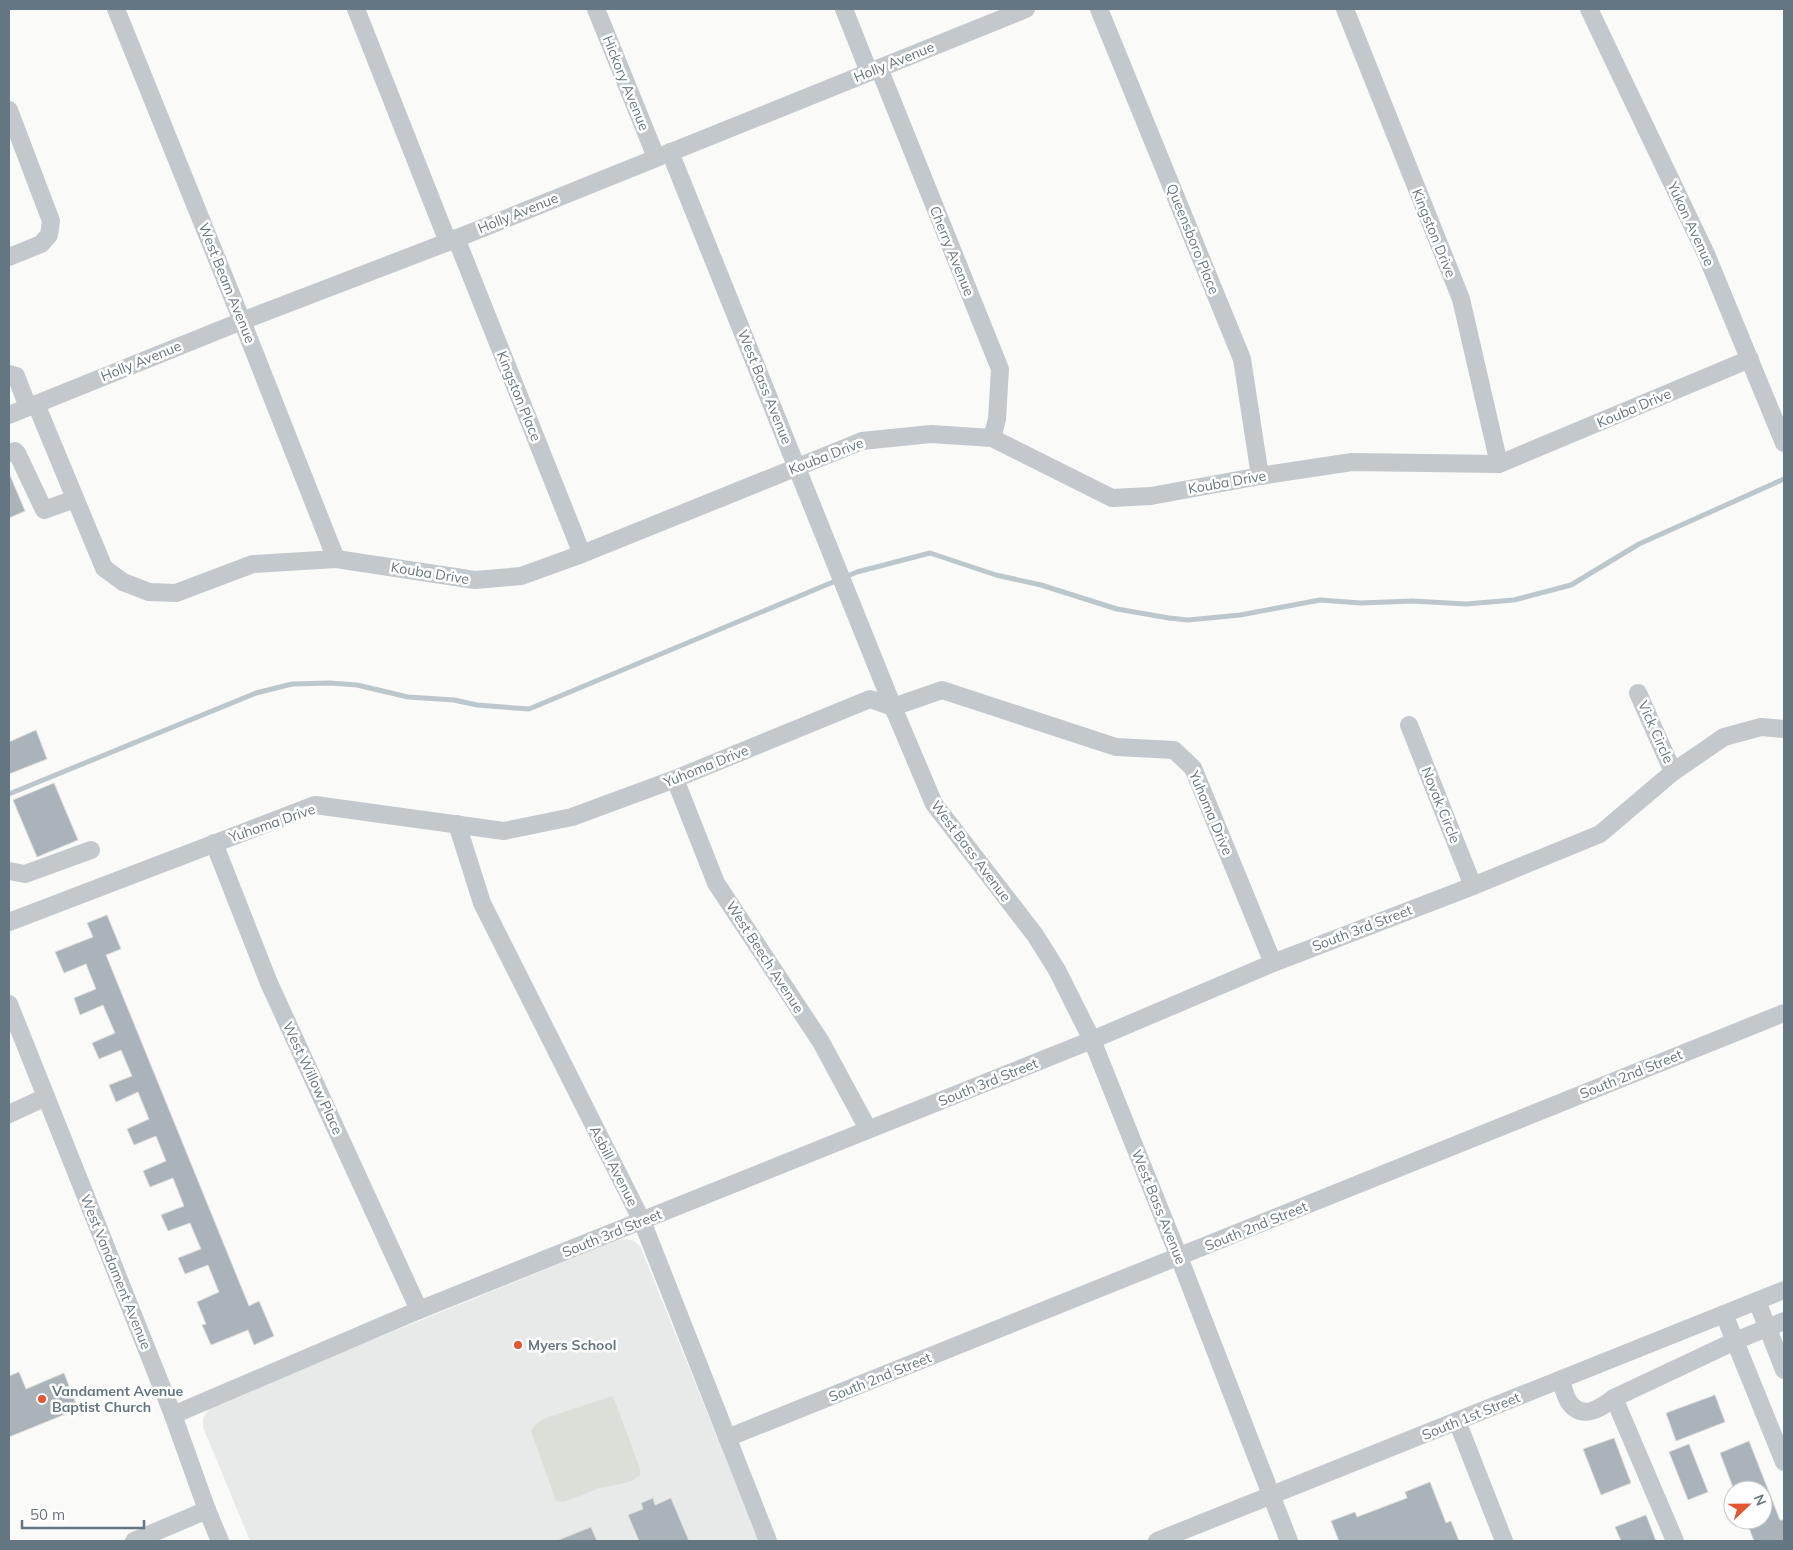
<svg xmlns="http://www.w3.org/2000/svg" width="1793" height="1550" viewBox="0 0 1793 1550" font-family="Mulish,sans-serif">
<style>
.built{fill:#e8e9e9}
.green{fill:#dadfd7}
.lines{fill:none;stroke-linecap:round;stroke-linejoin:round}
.stream{stroke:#bbc7cb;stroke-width:5}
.building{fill:#aab3b9;stroke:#dcdcda}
.minor{stroke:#c3c8cc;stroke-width:18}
.poi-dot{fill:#e4572e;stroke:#fff;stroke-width:2}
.labels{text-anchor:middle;stroke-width:5;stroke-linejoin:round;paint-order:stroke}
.street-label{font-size:14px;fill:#657683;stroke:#fff}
.poi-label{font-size:14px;font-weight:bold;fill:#657683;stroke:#fff;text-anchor:start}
</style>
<rect width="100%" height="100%" fill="#fafaf8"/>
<path class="built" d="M626 1239 634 1241 640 1246 759 1541H250L203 1427V1418L212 1405 618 1240Z"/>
<path class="green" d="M613 1396 640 1469V1475L630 1482 600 1488 564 1502 556 1501 531 1431C535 1423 541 1420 548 1417Z"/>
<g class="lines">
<path class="stream" d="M9 794 256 693 292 684 330 683 357 685 408 697 454 700 477 705 529 709 857 572 930 553 996 575 1041 585 1117 609 1169 618 1188 620 1240 615 1320 600 1361 603 1412 601 1466 604 1514 600 1571 585 1639 544 1784 479"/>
</g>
<g class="building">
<path d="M9 473 25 511 9 518Z"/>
<path d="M36 730 47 759 9 774V742Z"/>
<path d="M54 783 78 840 37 857 13 800Z"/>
<path d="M107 915 121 949 106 955 249 1306 259 1301 274 1336 254 1345 248 1330 211 1345 202 1325 206 1324 197 1302 219 1292 208 1265 185 1274 178 1258 201 1249 190 1223 168 1231 161 1215 184 1206 173 1178 150 1187 143 1171 166 1161 156 1136 134 1145 127 1129 149 1119 138 1092 116 1102 109 1085 132 1076 121 1050 99 1059 92 1043 115 1033 103 1005 80 1015 74 998 96 989 86 964 64 973 55 952 93 937 87 923Z"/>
<path d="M19 1372 26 1389 64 1373 78 1409 9 1437V1376Z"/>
<path d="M1715 1395 1725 1422 1676 1441 1666 1413Z"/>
<path d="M1614 1438 1631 1483 1601 1495 1583 1449Z"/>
<path d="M1749 1441 1780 1520H1784V1541H1754L1746 1520H1763V1490H1734L1720 1453Z"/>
<path d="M1689 1444 1708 1492 1688 1500 1669 1452Z"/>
<path d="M1430 1482 1446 1523 1451 1521 1459 1541H1339L1331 1521 1355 1512 1357 1517 1407 1498 1405 1492Z"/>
<path d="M653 1498 655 1505 671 1498 689 1541H639L628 1515 643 1509 641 1503Z"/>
<path d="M1646 1515 1656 1541H1621L1615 1527Z"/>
<path d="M591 1527 597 1541H556Z"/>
</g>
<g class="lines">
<g class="minor">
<path d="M116 9 242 321 336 559"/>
<path d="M356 9 448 242"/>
<path d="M596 9 656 157"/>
<path d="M844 9 869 72"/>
<path d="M1099 9 1242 359 1260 476"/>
<path d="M1345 9 1461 299 1499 464"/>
<path d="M1589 9 1706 254 1784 443"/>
<path d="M879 68 1000 369 997 419 992 438"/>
<path d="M9 110 51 221 49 235 41 244 9 257"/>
<path d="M670 152 893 707 934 804 1035 935 1057 970 1092 1040 1179 1257 1289 1541"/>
<path d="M456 238 582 554"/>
<path d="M9 374 16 376 28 407"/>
<path d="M36 404 104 568 123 582 149 592 176 593 253 564 336 559 475 580 521 576 582 554 862 441 931 434 992 438 1112 498 1151 496 1260 476 1352 462 1499 464 1750 359"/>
<path d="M9 415 242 321 448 242 1026 9"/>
<path d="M9 453 15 451 17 453 44 510 75 499"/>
<path d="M1638 693 1673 772"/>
<path d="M1409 725 1473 886"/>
<path d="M675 779 716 883 821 1042 868 1129"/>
<path d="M457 824 482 903 642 1221 768 1541"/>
<path d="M214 843 269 983 419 1310"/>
<path d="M9 871 25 874 91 850"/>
<path d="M9 922 315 805 504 831 572 817 675 779 870 699 893 707 942 690 1116 747 1174 750 1193 768 1273 963"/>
<path d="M9 1004 173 1415 207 1510 220 1541"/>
<path d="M9 1114 46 1097"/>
<path d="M1757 1301 1784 1370"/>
<path d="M1724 1314 1784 1462"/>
<path d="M1561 1380C1563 1387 1565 1396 1569 1402 1582 1421 1601 1408 1614 1398"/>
<path d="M173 1415 419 1310 1092 1040 1273 963 1473 886 1600 834 1673 772 1724 737 1761 727 1784 729"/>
<path d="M1457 1421 1504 1541"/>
<path d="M727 1438 1784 1013"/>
<path d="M134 1541 207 1510"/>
<path d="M1157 1541 1784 1290"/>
<path d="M1675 1541 1614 1398 1735 1341 1784 1321"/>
</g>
</g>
<g class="poi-dot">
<circle cx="518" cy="1345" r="5"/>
<circle cx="42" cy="1399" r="5"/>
</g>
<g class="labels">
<g class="street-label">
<text transform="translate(894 62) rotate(-22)" y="5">Holly Avenue</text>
<text transform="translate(626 83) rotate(68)" y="5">Hickory Avenue</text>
<text transform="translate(518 213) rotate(-22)" y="5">Holly Avenue</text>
<text transform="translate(1691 224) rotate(65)" y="5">Yukon Avenue</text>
<text transform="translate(1434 233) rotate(68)" y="5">Kingston Drive</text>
<text transform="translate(1193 239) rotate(68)" y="5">Queensboro Place</text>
<text transform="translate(952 251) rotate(68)" y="5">Cherry Avenue</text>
<text transform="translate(227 283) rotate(68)" y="5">West Beam Avenue</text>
<text transform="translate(141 361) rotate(-22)" y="5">Holly Avenue</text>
<text transform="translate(765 387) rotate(68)" y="5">West Bass Avenue</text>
<text transform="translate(519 396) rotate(68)" y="5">Kingston Place</text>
<text transform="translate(1634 408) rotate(-23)" y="5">Kouba Drive</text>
<text transform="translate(826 456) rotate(-21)" y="5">Kouba Drive</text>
<text transform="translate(1227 482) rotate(-10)" y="5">Kouba Drive</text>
<text transform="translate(430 573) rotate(9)" y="5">Kouba Drive</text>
<text transform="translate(1656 732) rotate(66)" y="5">Vick Circle</text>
<text transform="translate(706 766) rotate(-22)" y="5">Yuhoma Drive</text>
<text transform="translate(1441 805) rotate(68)" y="5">Novak Circle</text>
<text transform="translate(1211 813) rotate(67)" y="5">Yuhoma Drive</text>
<text transform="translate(272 823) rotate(-19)" y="5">Yuhoma Drive</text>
<text transform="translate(971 851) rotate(53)" y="5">West Bass Avenue</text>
<text transform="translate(1362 928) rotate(-21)" y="5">South 3rd Street</text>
<text transform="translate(765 957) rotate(57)" y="5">West Beech Avenue</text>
<text transform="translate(1631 1074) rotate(-22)" y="5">South 2nd Street</text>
<text transform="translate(313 1078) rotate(65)" y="5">West Willow Place</text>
<text transform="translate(988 1082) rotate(-22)" y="5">South 3rd Street</text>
<text transform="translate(614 1166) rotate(63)" y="5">Asbill Avenue</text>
<text transform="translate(1159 1207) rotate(68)" y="5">West Bass Avenue</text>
<text transform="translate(1256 1226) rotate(-22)" y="5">South 2nd Street</text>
<text transform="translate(612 1233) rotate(-22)" y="5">South 3rd Street</text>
<text transform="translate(116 1272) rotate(68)" y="5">West Vandament Avenue</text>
<text transform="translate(880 1377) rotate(-22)" y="5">South 2nd Street</text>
<text transform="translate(1471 1416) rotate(-22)" y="5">South 1st Street</text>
</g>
<g class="poi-label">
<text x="528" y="1350">Myers School</text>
<text x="52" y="1396">Vandament Avenue<tspan x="52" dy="16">Baptist Church</tspan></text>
</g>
</g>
<rect width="1793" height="1550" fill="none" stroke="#657683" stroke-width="20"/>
<g transform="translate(1748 1505) rotate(68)"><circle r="24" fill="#ffffff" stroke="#c1c8cd"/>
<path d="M0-4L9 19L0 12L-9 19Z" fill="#e4572e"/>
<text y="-8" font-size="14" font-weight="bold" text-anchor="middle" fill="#657683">N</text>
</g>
<path d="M22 1520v8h122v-8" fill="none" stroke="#657683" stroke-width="2.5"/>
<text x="30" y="1520" font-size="15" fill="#657683" stroke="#ffffff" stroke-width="4" paint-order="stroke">50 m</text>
</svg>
